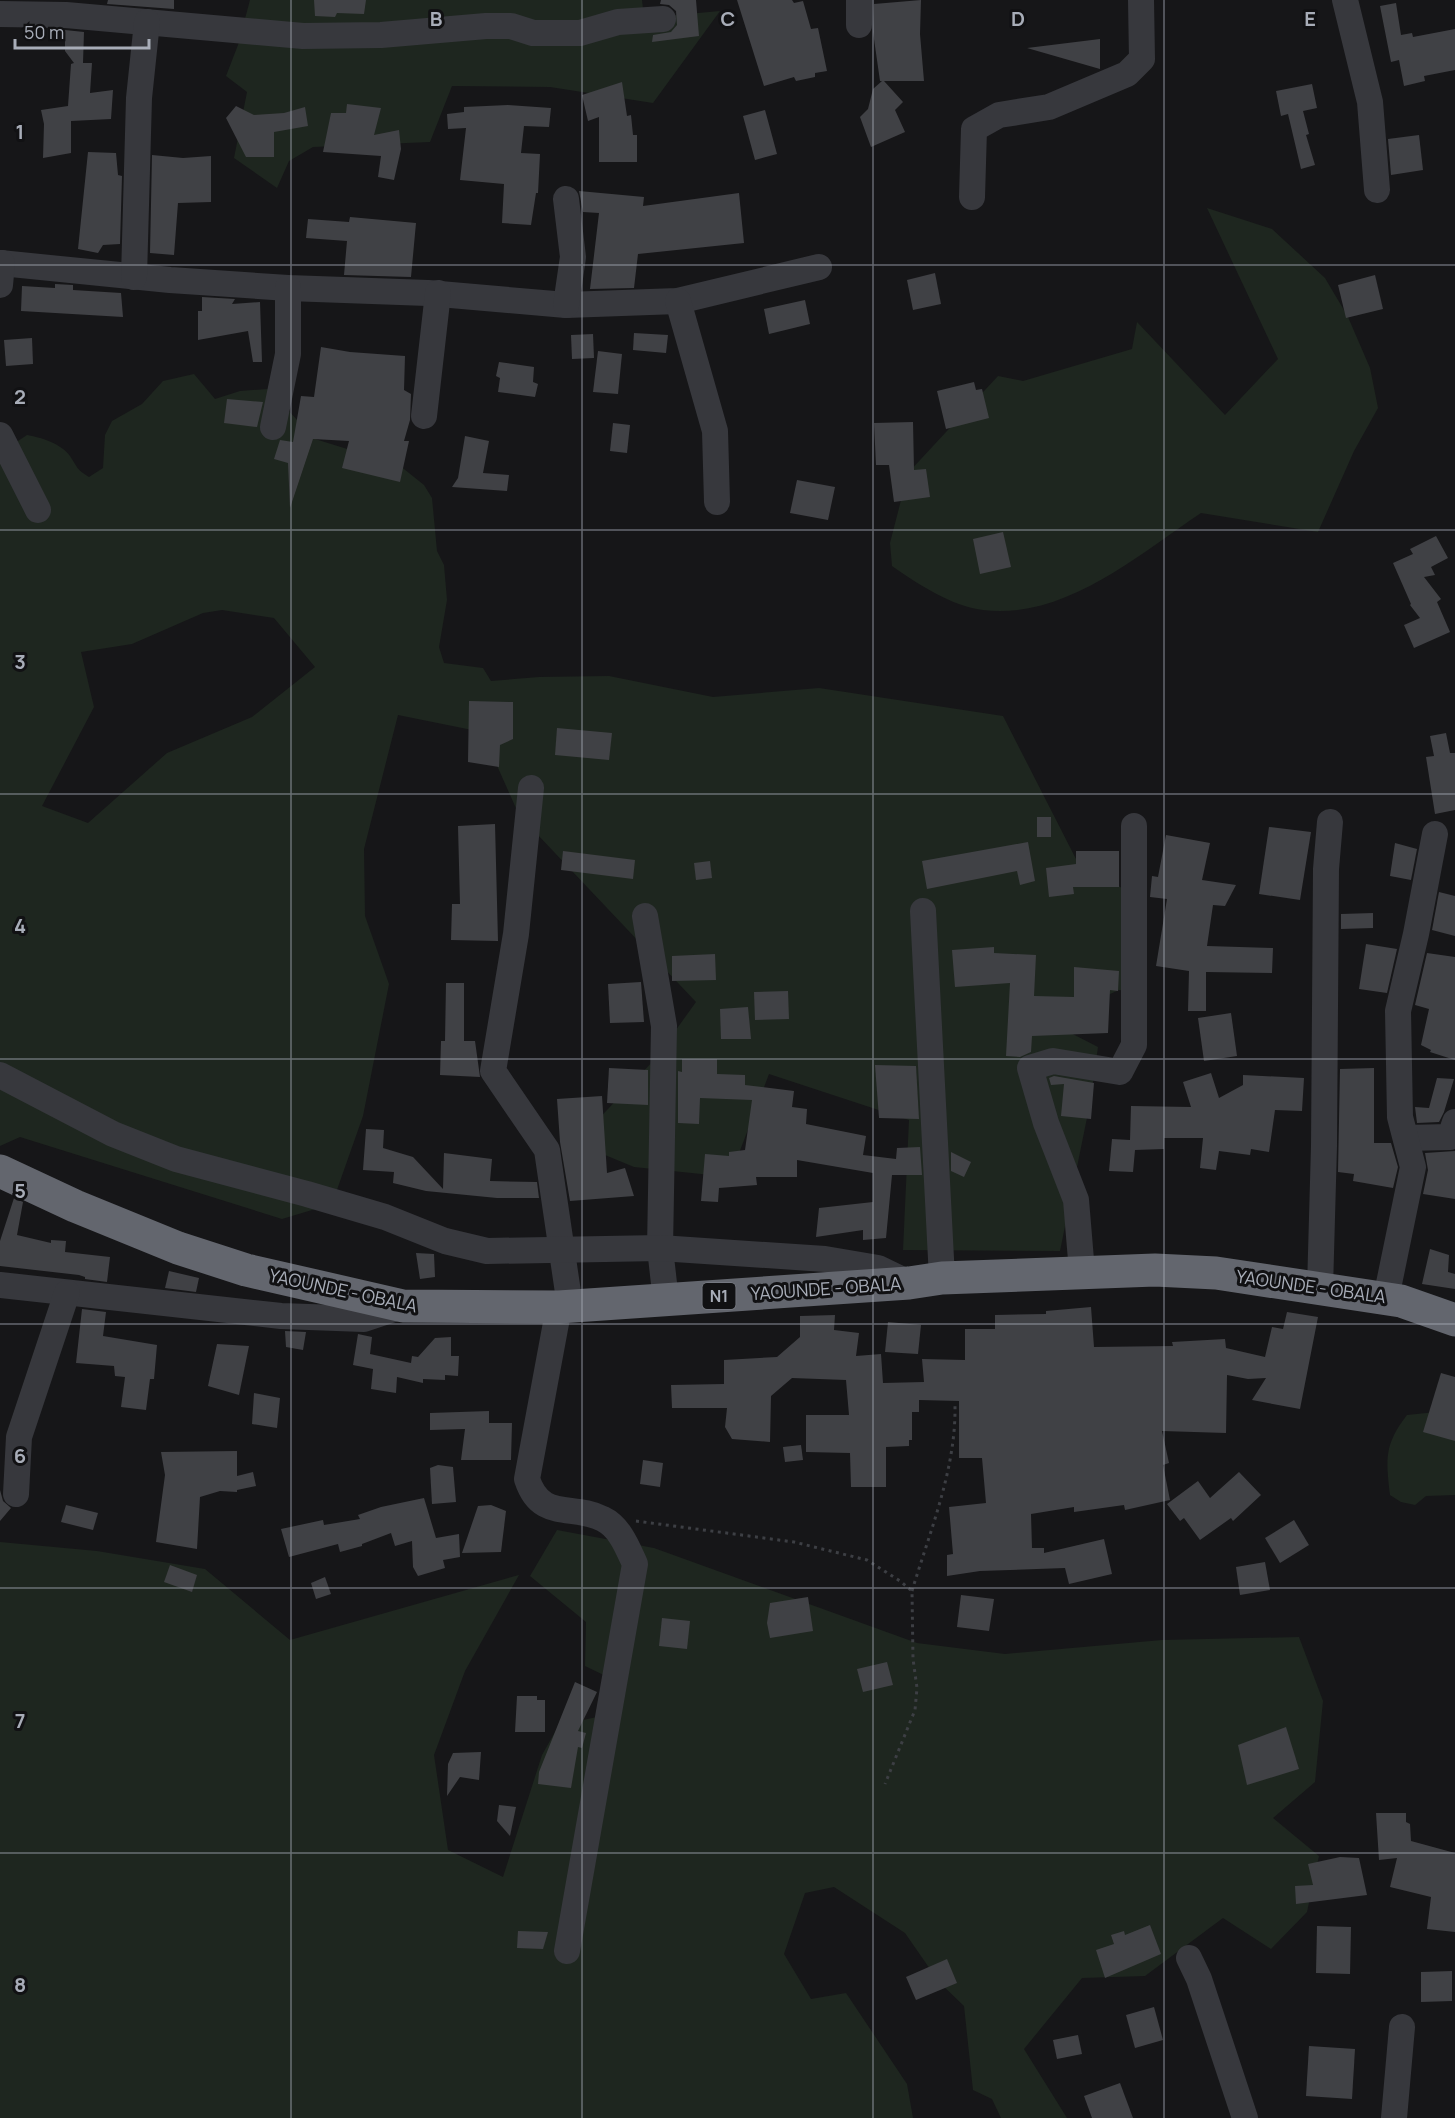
<svg xmlns="http://www.w3.org/2000/svg" width="1455" height="2118" viewBox="0 0 1455 2118" font-family="Manrope,sans-serif">
<style>
.green{fill:#1e261f;fill-rule:evenodd}
.building{fill:#404145}
.lines{fill:none;stroke-linecap:round;stroke-linejoin:round}
.path{stroke:#3d3f44;stroke-width:3;stroke-dasharray:3 4.5;stroke-linecap:butt}
.minor{stroke:#37383d;stroke-width:26}
.highway{stroke:#63666e;stroke-width:33}
.grid{fill:none;stroke:#a8adb8;stroke-width:1.5;stroke-opacity:0.55}
.labels{text-anchor:middle;stroke-width:6;stroke-linejoin:round;paint-order:stroke}
.shield{fill:#111113;stroke:#7b7e86;stroke-width:1.5}
.shield-label{font-size:16px;font-weight:bold;fill:#a8adb8}
.street-label{font-size:18px;fill:#a8adb8;stroke:#111113}
.grid-label{font-size:20px;text-anchor:middle;font-weight:bold;fill:#a8adb8;stroke:#111113;stroke-width:6;stroke-linejoin:round;paint-order:stroke}
</style>
<rect width="100%" height="100%" fill="#161618"/>
<g class="green">
<path d="M250 0H642L644 18 720 11 653 103 550 87 452 86 430 142 313 147 289 161 277 188 234 158 247 92 226 76 238 45Z"/>
<path d="M1207 208 1272 229 1325 278 1348 317 1370 368 1378 408 1354 451 1318 532 1201 513C1137 556 1064 620 983 610 951 606 918 584 892 566L890 543 908 473 998 376 1023 381 1132 349 1137 322 1225 415 1278 359Z"/>
<path d="M194 374 215 399 240 391 268 389 315 439 399 465 424 485 432 498 437 551 444 565 447 600 439 647 444 663 483 668 491 681 539 677 609 676 713 697 819 688 1003 716 1076 859 1147 904 1145 994 1119 990 1068 1013 1063 1029 1098 1047 1090 1103 1060 1251 903 1250 909 1120 769 1074 730 1177 634 1167 576 1143 655 1059 696 1002 519 815 482 732 398 715 364 849 365 916 389 984 363 1116 332 1204 282 1219 20 1137 0 1146V453L27 435C40 437 62 444 70 456 78 468 76 469 89 477L103 468 105 435 112 421 142 404 163 381ZM222 610 274 618 315 667 252 717 167 753 88 823 42 806 94 707 81 652 132 644 203 613Z"/>
<path d="M1436 1412 1455 1415V1495L1426 1496 1415 1505 1401 1502 1390 1495C1386 1458 1384 1445 1407 1415Z"/>
<path d="M557 1530 654 1548 917 1643 1005 1654 1162 1640 1299 1637 1323 1701 1315 1782 1273 1818 1319 1856 1307 1912 1271 1949 1223 1918 1145 1976 1082 1978 1024 2049 1067 2118H1001L992 2099 973 2090 964 2006 939 1982 905 1933 834 1887 805 1893 784 1954 811 1999 846 1993 907 2084 913 2118H0V1542L97 1551 205 1569 290 1640 519 1575 465 1671 434 1755 448 1850 503 1877 542 1755 559 1725 602 1716 614 1680 585 1666 586 1622 530 1576Z"/>
</g>
<g class="building">
<path d="M108 0H174V9L107 4Z"/>
<path d="M314 0H366L364 14 337 13 335 17 315 16Z"/>
<path d="M661 0H696L699 36 652 42 653 35 671 32 677 25 676 11 669 5 660 4Z"/>
<path d="M737 0H792L794 3 803 1 811 29 818 28 827 71 815 73V77L796 81 794 77 764 86Z"/>
<path d="M921 0 920 34 924 81H884L903 102 895 110 905 132 871 147 860 117 868 109 873 89 882 81H880L873 32 874 4Z"/>
<path d="M1396 3 1401 35 1412 33 1413 37 1455 29V70L1424 76 1425 81 1404 86 1399 60 1391 62 1380 6Z"/>
<path d="M65 30 84 32 83 63H92L90 93 113 90 111 119 71 121V153L43 158 44 124 41 110 68 106 71 64 74 63 65 51Z"/>
<path d="M1100 39V69L1027 48Z"/>
<path d="M622 82 627 116 631 115 633 135H637V162H599V117L588 121 582 95Z"/>
<path d="M1312 84 1317 108 1303 111 1309 134 1306 135 1315 165 1301 169 1288 114 1281 116 1276 91Z"/>
<path d="M347 104 381 108 374 135 399 130 401 149 394 180 378 177 381 156 323 152 331 113H346Z"/>
<path d="M508 105 551 108 549 127 524 126 521 153 540 154 538 193H536L531 225 502 223 504 184 460 180 466 128 448 129 447 114 464 112V107Z"/>
<path d="M236 106 254 115 284 113 305 107 308 126 274 132V157H246L226 118Z"/>
<path d="M765 110 777 154 755 160 743 116Z"/>
<path d="M1419 135 1423 170 1391 175 1388 139Z"/>
<path d="M88 152 116 153 118 175 122 176 120 244 103 245 98 253 78 249Z"/>
<path d="M152 155 183 158 211 156V202L178 203 174 255 150 253Z"/>
<path d="M579 191 644 197 643 206 739 193 744 243 638 254 634 288 590 289 599 213 583 212Z"/>
<path d="M350 217 416 223 411 277 344 275 347 241 306 238 308 219 349 222Z"/>
<path d="M935 273 941 304 913 310 907 280Z"/>
<path d="M1375 275 1383 309 1346 318 1338 285Z"/>
<path d="M55 284 73 285V290L121 293 123 317 21 311 22 286 55 288Z"/>
<path d="M202 297 235 299 232 304 260 302 262 362H253L248 331 198 340V311H202Z"/>
<path d="M805 300 810 324 769 334 764 309Z"/>
<path d="M634 333 668 335 666 353 633 350Z"/>
<path d="M593 334 594 358 572 359 571 335Z"/>
<path d="M32 338 33 364 6 366 4 340Z"/>
<path d="M321 347 350 352 405 356 404 390 411 394 410 420 404 441H409L400 482 342 468 349 441 313 439 290 508 288 463 274 459 280 440 293 442 301 396 314 397Z"/>
<path d="M598 351 622 354 618 394 593 392Z"/>
<path d="M499 362 534 367 533 382 538 384 535 397 498 392 500 378 496 376Z"/>
<path d="M974 382 976 390 982 389 989 418 946 429 937 391Z"/>
<path d="M227 399 263 402 257 427 224 423Z"/>
<path d="M913 422 914 470 926 469 930 497 894 502 889 465H876L874 423Z"/>
<path d="M613 423 630 425 627 453 610 451Z"/>
<path d="M465 436 489 441 483 473 509 475 507 491 452 487 458 478Z"/>
<path d="M797 480 835 487 828 520 790 513Z"/>
<path d="M1003 532 1011 567 980 574 973 539Z"/>
<path d="M1436 536 1448 558 1431 567 1435 575 1424 577 1441 599 1437 602 1450 632 1414 648 1404 625 1420 618 1410 605 1411 604 1393 563 1413 554 1410 549Z"/>
<path d="M469 701 513 702V739L500 745 499 767 468 762Z"/>
<path d="M557 728 612 733 609 760 555 755Z"/>
<path d="M1446 733 1450 753H1455V810L1435 814 1426 757 1434 756 1430 736Z"/>
<rect x="1037" y="817" width="14" height="20"/>
<path d="M495 824 498 941 451 940 452 904H460L458 826Z"/>
<path d="M1269 827 1311 832 1300 900 1259 894Z"/>
<path d="M1166 835 1210 843 1202 880 1236 885 1225 906 1213 905 1207 946 1273 948 1272 973 1206 972V1011H1188L1189 971 1156 966 1167 899 1150 897 1152 876 1158 877Z"/>
<path d="M1028 842 1035 881 1020 885 1017 871 927 889 922 861Z"/>
<path d="M1395 843 1417 849 1411 880 1390 876Z"/>
<path d="M563 851 635 860 633 879 561 870Z"/>
<path d="M1076 851H1119V887H1073L1074 894 1049 897 1046 868 1076 864Z"/>
<path d="M710 861 712 878 696 880 694 863Z"/>
<path d="M1439 892 1455 896V936L1432 930Z"/>
<path d="M1373 913V928L1341 929V914Z"/>
<path d="M1366 944 1397 949 1387 993 1359 989Z"/>
<path d="M994 947V953L1036 955 1034 996 1074 997V967L1119 971 1118 991 1110 990 1108 1033 1032 1036 1031 1052 1020 1057 1006 1056 1010 983 955 987 952 950Z"/>
<path d="M1427 953 1455 957V1060L1430 1052 1431 1050 1421 1045 1429 1009 1415 1005Z"/>
<path d="M715 954 716 980 672 981V956Z"/>
<path d="M641 982 644 1022 610 1023 608 984Z"/>
<path d="M446 983H464V1041H475L480 1077 440 1075 441 1041H445Z"/>
<path d="M788 991 789 1019 755 1020 754 992Z"/>
<path d="M748 1007 751 1039H721L720 1009Z"/>
<path d="M1231 1013 1237 1056 1204 1061 1198 1018Z"/>
<path d="M682 1059H717V1074L745 1075V1085L794 1091 792 1107 807 1109 806 1124 866 1136 863 1155 896 1159 897 1148 920 1147 922 1175H892L886 1238 863 1240V1230L816 1237 819 1208 873 1202V1173L797 1160V1177H756L757 1185 719 1188 718 1202 701 1201 705 1154 729 1156V1152L745 1150 752 1100 700 1098 699 1124 678 1123V1071L682 1072Z"/>
<path d="M875 1065 916 1066 919 1119 879 1118Z"/>
<path d="M609 1068 648 1070V1105L607 1103Z"/>
<path d="M1374 1068V1143H1391L1398 1167 1393 1188 1353 1181 1354 1174 1338 1172 1340 1069Z"/>
<path d="M1211 1073 1219 1098 1243 1085V1075L1304 1078 1302 1111 1275 1110 1269 1152 1251 1149 1250 1155 1219 1151 1216 1170 1200 1168 1203 1138H1164V1149L1135 1150 1133 1172 1109 1171 1112 1139 1130 1140 1131 1106 1191 1107 1183 1082Z"/>
<path d="M1054 1076 1094 1083 1091 1119 1061 1116 1064 1084 1051 1085 1049 1078Z"/>
<path d="M1437 1078 1454 1079 1444 1112 1439 1122 1417 1123 1415 1107 1429 1108Z"/>
<path d="M602 1096 607 1173 625 1168 634 1196 570 1201 560 1142 557 1099Z"/>
<path d="M366 1129 384 1130 383 1148 413 1157 443 1189 444 1153 492 1159 490 1181 537 1182 539 1198H497L426 1191 393 1183 394 1172 363 1170Z"/>
<path d="M1455 1151V1199L1423 1194 1428 1170 1425 1153Z"/>
<path d="M951 1152 971 1162 964 1177 951 1171Z"/>
<path d="M14 1198 23 1202 17 1235 51 1243V1240L66 1241 65 1252 110 1257 107 1282 85 1279V1277L79 1275 0 1266V1241Z"/>
<path d="M1430 1249 1449 1255 1448 1272 1455 1274V1289L1422 1284Z"/>
<path d="M416 1253 434 1254 435 1277 420 1279Z"/>
<path d="M169 1271 199 1278 196 1292 165 1288Z"/>
<path d="M1091 1307 1094 1347 1173 1346 1172 1342 1225 1339 1226 1348 1265 1357 1272 1327 1283 1329 1287 1312 1318 1317 1300 1409 1252 1400 1266 1378 1248 1379 1227 1375 1226 1433 1162 1431 1169 1463 1163 1465 1170 1500 1125 1510 1124 1505 1074 1512V1507L1031 1514 1032 1548H1044V1553L1104 1539 1112 1574 1069 1584 1065 1568 980 1571 947 1576V1555L953 1554 949 1507 986 1503 982 1458H959V1401L919 1400V1412H912V1440H909V1446L886 1447V1487H851L850 1453 806 1452V1415H849L846 1380 792 1378 771 1396 770 1442 732 1439 725 1427 727 1408H672L671 1385 724 1384V1360L777 1357 800 1337V1316L835 1315 834 1330 859 1333 856 1356 881 1354 883 1383 924 1382 922 1359 965 1360V1329H995V1315L1046 1314V1311Z"/>
<path d="M82 1309 106 1312 103 1336 157 1345 154 1379H150L146 1410 121 1407 125 1377 115 1376 114 1366 76 1363Z"/>
<path d="M888 1322 921 1325 918 1354 885 1352Z"/>
<path d="M285 1331 306 1332 303 1350 286 1347Z"/>
<path d="M358 1334 372 1337 370 1354 411 1363 412 1356 418 1357 435 1338 451 1337V1356H459L458 1376 445 1375V1380L423 1379V1383L397 1377 396 1393 371 1389 373 1369 353 1365Z"/>
<path d="M217 1344 249 1346 239 1395 208 1386Z"/>
<path d="M1441 1373 1455 1377V1441L1423 1432Z"/>
<path d="M254 1393 280 1398 277 1428 252 1424Z"/>
<path d="M489 1411V1423H512L511 1460H461L465 1429 430 1430V1413Z"/>
<path d="M801 1445 803 1460 785 1462 783 1447Z"/>
<path d="M237 1451V1476L253 1472 256 1486 237 1490V1492L220 1491 200 1497 197 1549 156 1542 165 1475 161 1452Z"/>
<path d="M643 1460 663 1463 660 1487 640 1484Z"/>
<path d="M438 1465 453 1467 456 1502 432 1504 430 1468Z"/>
<path d="M1239 1472 1261 1495 1233 1521 1231 1518 1200 1540 1184 1518 1180 1521 1167 1504 1198 1481 1210 1498Z"/>
<path d="M0 1490 3 1501 11 1508 0 1521Z"/>
<path d="M424 1498 436 1538 459 1534 460 1557 443 1560 445 1568 418 1576 413 1567 412 1541 395 1546 391 1533 362 1544V1546L340 1552 338 1544 289 1557 281 1529 323 1520 324 1525 360 1519 358 1515 381 1507Z"/>
<path d="M66 1505 98 1513 93 1530 61 1522Z"/>
<path d="M491 1505 506 1511 501 1552 462 1553 478 1506Z"/>
<path d="M1294 1520 1309 1545 1280 1563 1265 1538Z"/>
<path d="M1265 1562 1270 1590 1240 1595 1236 1567Z"/>
<path d="M170 1565 197 1575 192 1592 164 1582Z"/>
<path d="M325 1577 331 1594 316 1599 311 1583Z"/>
<path d="M961 1595 994 1599 989 1631 957 1627Z"/>
<path d="M808 1597 813 1631 770 1638 767 1623 770 1603Z"/>
<path d="M662 1618 690 1621 687 1649 659 1646Z"/>
<path d="M887 1662 893 1685 863 1692 857 1669Z"/>
<path d="M575 1682 597 1692 578 1731 586 1733 582 1748 578 1747 571 1788 538 1784 539 1772Z"/>
<path d="M517 1696H537V1700H545V1732H515Z"/>
<path d="M1286 1727 1299 1769 1247 1785 1238 1745Z"/>
<path d="M481 1752 479 1780 460 1777 447 1796 448 1764 453 1753Z"/>
<path d="M499 1805 516 1807 510 1836 497 1821Z"/>
<path d="M1376 1813H1406V1822L1410 1824 1411 1841 1455 1853V1932L1427 1929 1431 1897 1390 1887 1397 1858 1379 1860Z"/>
<path d="M1340 1857 1359 1858 1367 1895 1296 1904 1295 1886 1313 1885 1308 1864Z"/>
<path d="M1150 1925 1161 1954 1105 1978 1096 1950 1114 1944 1111 1935 1124 1931 1125 1935Z"/>
<path d="M1317 1926 1351 1927 1350 1974 1316 1973Z"/>
<path d="M518 1931 548 1932 543 1949 517 1948Z"/>
<path d="M947 1959 957 1983 916 2000 906 1977Z"/>
<path d="M1452 1971V2001L1421 2002V1972Z"/>
<path d="M1154 2007 1163 2040 1135 2048 1126 2015Z"/>
<path d="M1078 2035 1082 2054 1057 2059 1053 2040Z"/>
<path d="M1309 2046 1355 2049 1352 2099 1306 2096Z"/>
<path d="M1120 2083 1133 2118H1092L1084 2096Z"/>
</g>
<g class="lines">
<g class="path">
<path d="M636 1521 794 1542 867 1560 900 1581 912 1591 913 1659 917 1688 915 1710 885 1784"/>
<path d="M912 1591C930 1531 956 1469 955 1406"/>
</g>
<g class="minor">
<path d="M1345 0 1370 102 1377 190"/>
<path d="M0 14 66 15 303 36 381 35 486 26H511L533 33H580L618 22 663 19"/>
<path d="M859 25V0"/>
<path d="M972 197 974 129 999 115 1049 107 1127 74 1142 59 1141 0"/>
<path d="M0 263 170 280 288 288 428 293 566 305 678 301 819 267"/>
<path d="M134 277 139 98 147 22"/>
<path d="M0 285 2 263"/>
<path d="M678 301 715 431 717 502"/>
<path d="M566 305 573 257 566 199"/>
<path d="M424 416 438 293"/>
<path d="M273 427 288 354V288"/>
<path d="M0 435 38 510"/>
<path d="M531 788 516 934 493 1071 547 1150 570 1306"/>
<path d="M923 911 942 1278"/>
<path d="M645 916 664 1026 660 1248 666 1301"/>
<path d="M0 1075 113 1134 176 1159 307 1194 385 1217 445 1241 487 1251 660 1248 825 1259 878 1268 909 1283"/>
<path d="M1406 1138 1450 1137 1455 1122"/>
<path d="M1082 1272 1076 1200 1046 1123 1030 1068 1053 1061 1120 1072 1134 1045V826"/>
<path d="M0 1285 281 1316 364 1319 403 1306"/>
<path d="M1320 1289 1324 1146 1326 869 1330 822"/>
<path d="M1386 1298 1413 1167 1400 1117 1398 1011 1416 934 1435 834"/>
<path d="M559 1307 527 1479C541 1522 572 1503 603 1519 620 1527 628 1549 635 1564L567 1951"/>
<path d="M16 1494 19 1437 67 1293"/>
<path d="M1189 1958 1199 1979 1245 2118"/>
<path d="M1394 2118 1402 2027"/>
</g>
<path class="highway" d="M0 1171 75 1206 178 1248 246 1270 403 1306 559 1307 909 1283 942 1278 1155 1270 1216 1273 1401 1301 1455 1320"/>
</g>
<path class="grid" d="M291 0V2118M582 0V2118M873 0V2118M1164 0V2118M0 265H1455M0 530H1455M0 794H1455M0 1059H1455M0 1324H1455M0 1588H1455M0 1853H1455"/>
<g class="labels">
<rect class="shield" x="702.5" y="1283" width="33" height="26" rx="4.5"/>
<g class="shield-label">
<text x="719" y="1302">N1</text>
</g>
<g class="street-label">
<text transform="translate(1311 1287) rotate(8)" y="6">YAOUNDE - OBALA</text>
<text transform="translate(826 1289) rotate(-4)" y="6">YAOUNDE - OBALA</text>
<text transform="translate(343 1291) rotate(12)" y="6">YAOUNDE - OBALA</text>
</g>
</g>
<g class="grid-label">
<text x="436" y="26">B</text>
<text x="728" y="26">C</text>
<text x="1018" y="26">D</text>
<text x="1310" y="26">E</text>
<text x="20" y="139">1</text>
<text x="20" y="404">2</text>
<text x="20" y="669">3</text>
<text x="20" y="933">4</text>
<text x="20" y="1198">5</text>
<text x="20" y="1463">6</text>
<text x="20" y="1728">7</text>
<text x="20" y="1992">8</text>
</g>
<path d="M15 39v9h134v-9" fill="none" stroke="#a8adb8" stroke-width="3"/>
<text x="24" y="39" font-size="18" fill="#a8adb8" stroke="#111113" stroke-width="4.5" paint-order="stroke">50 m</text>
</svg>
